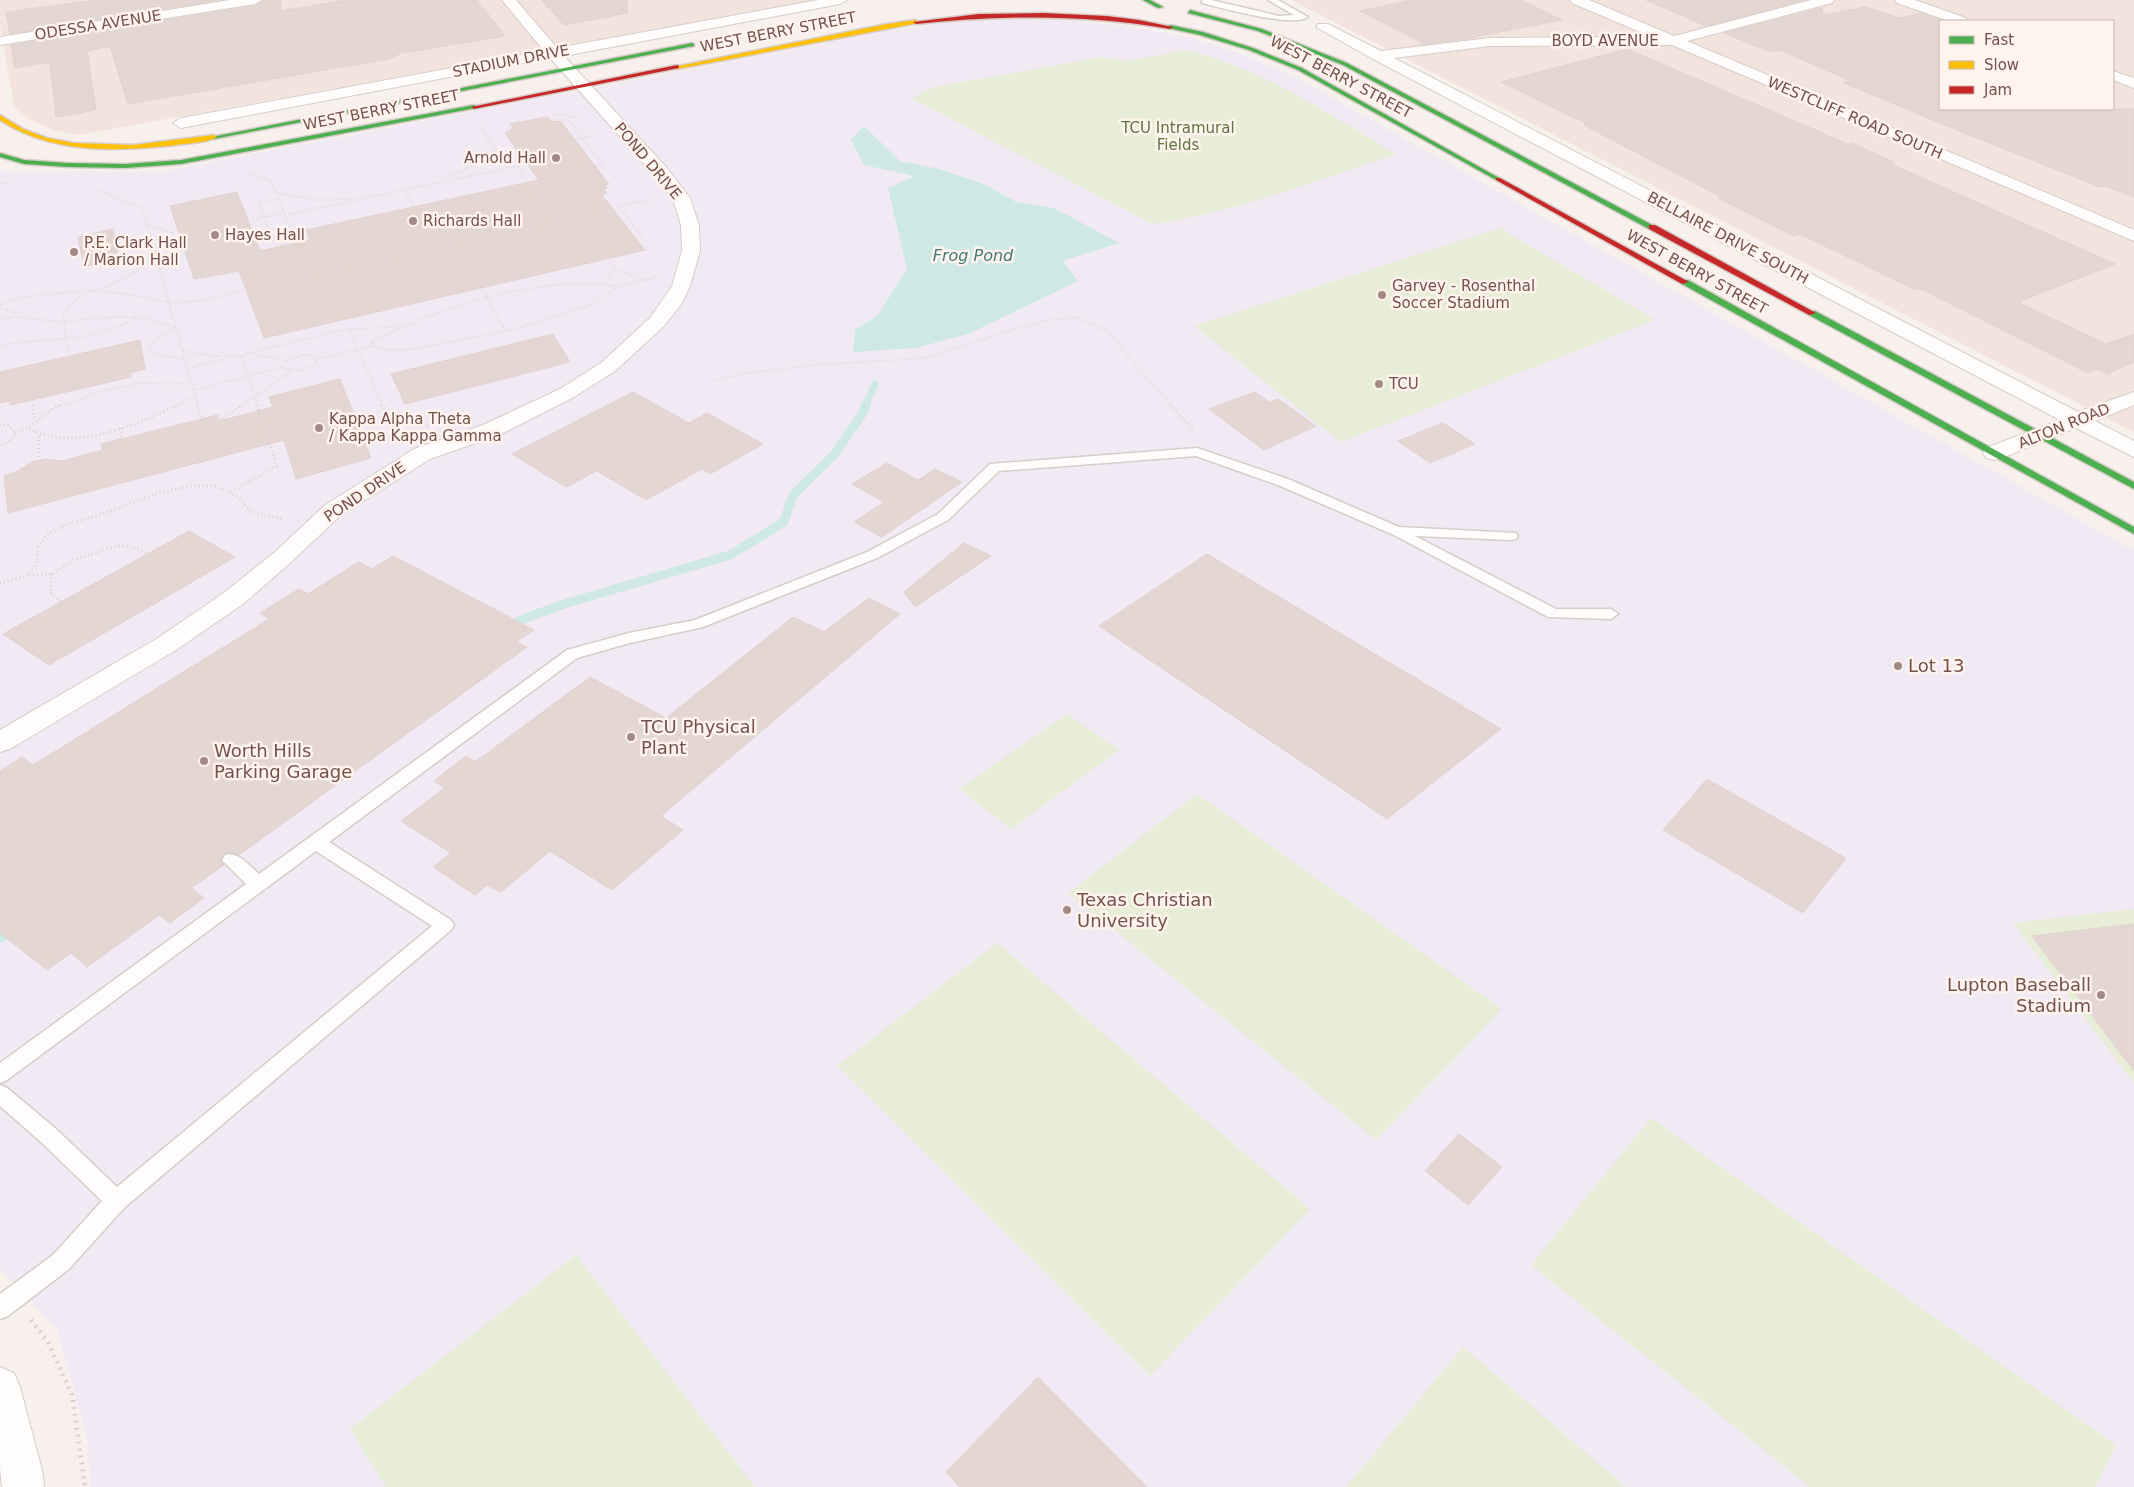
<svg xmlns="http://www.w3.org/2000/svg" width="2134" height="1487" viewBox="0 0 2134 1487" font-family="'DejaVu Sans',sans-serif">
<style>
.residential{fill:#f2e4dc;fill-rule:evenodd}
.education{fill:#f1e9f3}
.green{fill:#e8edd7}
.water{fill:#cde8e5}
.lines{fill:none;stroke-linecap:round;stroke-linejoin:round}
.stream-far2{stroke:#cde8e5;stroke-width:7}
.stream-far1{stroke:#cde8e5;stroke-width:9}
.stream{stroke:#cde8e5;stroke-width:11}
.building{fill:#e4d7d3;stroke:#e0d2ce}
.lane-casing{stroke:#d6ccc8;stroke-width:3}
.street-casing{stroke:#d6ccc8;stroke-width:2}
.fast-casing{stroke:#d8ccc9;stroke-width:3}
.slow-casing{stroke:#d8ccc9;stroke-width:3}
.jam-casing{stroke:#d8ccc9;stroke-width:3}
.path-far2{stroke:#dad0cf;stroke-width:2;stroke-dasharray:0.5 2;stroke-linecap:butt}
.path-far1{stroke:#dad0cf;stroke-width:2.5;stroke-dasharray:1 3;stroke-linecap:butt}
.path{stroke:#dad0cf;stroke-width:4.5;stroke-dasharray:2 5;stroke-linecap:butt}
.lane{fill:#fefdfc;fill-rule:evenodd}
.street{fill:#fefdfc;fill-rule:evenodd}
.fast{fill:#4caf50;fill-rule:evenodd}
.slow{fill:#ffc107;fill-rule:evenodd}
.jam{fill:#c62828;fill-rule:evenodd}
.poi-dot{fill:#a28984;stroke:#fff4ed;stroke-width:2}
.labels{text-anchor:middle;stroke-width:5;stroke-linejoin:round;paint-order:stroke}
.far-street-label{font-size:15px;fill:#75514c;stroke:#fff4ed}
.far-park-label{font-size:15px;fill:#5c7541;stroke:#fff4ed}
.far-poi-label{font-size:15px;fill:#75514c;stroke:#fff4ed;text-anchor:start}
.far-water-label{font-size:16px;font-style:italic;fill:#407a77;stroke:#fff4ed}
.poi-label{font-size:18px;fill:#75514c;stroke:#fff4ed;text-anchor:start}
</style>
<rect width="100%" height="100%" fill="#f7f0ec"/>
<g class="residential">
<path d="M0 0H817L79 135 53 130 30 120 14 106 0 24Z"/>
<path d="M1291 0H2134V432ZM1940 21H2113V109H1940Z"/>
</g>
<path class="education" d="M1015 19 1068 20 1128 27 1187 37 1240 53 1299 79 2134 551V1487H91L87 1436 57 1328 0 1269V171L162 172 886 31 945 23Z"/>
<g class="green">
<path d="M1188 50C1264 70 1329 114 1396 154 1316 181 1236 212 1152 224L913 99 923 91 940 86 1102 57 1125 61Z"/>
<path d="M1500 228 1655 320 1341 442 1194 326Z"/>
<path d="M1067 714 1119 750 1011 829 959 789Z"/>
<path d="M1197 794 1502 1009 1376 1140 1068 893Z"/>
<path d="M2134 909V1083L2013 923Z"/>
<path d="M997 943 1310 1209 1150 1376 837 1066Z"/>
<path d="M1651 1118 2116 1445 2095 1487H1810L1531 1265Z"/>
<path d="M576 1255 755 1487H386L350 1429Z"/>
<path d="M1463 1347 1626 1487H1346Z"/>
</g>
<path class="water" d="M864 126 900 161 939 169 986 185 1016 202 1054 208 1119 243 1062 261 1078 281 970 333 916 348 853 352 855 330 878 315 907 269 888 188 915 176 864 165 851 140Z"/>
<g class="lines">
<path class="stream-far2" d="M865 407 875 384"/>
<path class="stream-far1" d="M507 628 518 621 561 605 730 555 784 522 793 495 834 455 861 416 866 405"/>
<path class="stream" d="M0 937 15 929"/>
</g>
<g class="building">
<path d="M98 0H218L10 34 6 12Z"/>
<path d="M264 0H280L281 11 347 0H477L505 36 397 54 398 55 389 59 128 104 110 46 87 51 96 110 56 117 50 62 15 68 11 45 255 6Z"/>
<path d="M541 0H627L628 13 564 25Z"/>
<path d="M1411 0H1521L1562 20 1464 39 1425 44 1360 11Z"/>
<path d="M1646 0H1804L1706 26Z"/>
<path d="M1866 7 1900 18 1920 13 1940 20V109H2134V197L2106 186 2100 187 1964 133 1844 83 1851 81 1780 50 1771 52 1724 33 1822 8 1823 15Z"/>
<path d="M1627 49 1848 144 1852 143 1893 162 1889 163 2115 264 2018 302 2106 344 2134 334V362L2107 374 2097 369 2088 373 1921 289 1916 290 1800 234 1794 236 1718 198 1721 197 1584 125 1587 124 1501 82Z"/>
<path d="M547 117 551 121 561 122 609 184 605 185 607 188 603 189 607 193 602 195 645 250 264 338 239 271 194 279 170 206 237 192 260 251 310 240 306 230 539 180 505 133 513 128 510 124Z"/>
<path d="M113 229 119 259 84 267 78 237Z"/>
<path d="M553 334 570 362 405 404 391 374Z"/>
<path d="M140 340 145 369 130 373 131 377 10 405V401L0 403V372Z"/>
<path d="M340 379 371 458 296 479 284 440 8 513 4 476 14 473 32 462 46 459 62 461 103 450 101 444 218 415 219 421 273 407 269 397Z"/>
<path d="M633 392 689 423 707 413 763 444 710 474 702 469 646 500 597 471 566 487 512 454Z"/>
<path d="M1255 392 1269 402 1278 399 1316 426 1264 450 1209 409Z"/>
<path d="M1443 423 1475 444 1430 463 1398 441Z"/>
<path d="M887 463 918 480 935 469 962 482 882 537 854 522 884 502 852 484Z"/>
<path d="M189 531 235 557 49 665 3 634Z"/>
<path d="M964 543 991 556 915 607 904 592Z"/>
<path d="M1207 554 1501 729 1387 819 1099 626Z"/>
<path d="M393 556 534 630 516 642 527 647 239 855 230 852 223 854 220 860 224 865 191 888 204 898 170 923 159 915 87 967 71 953 47 970 0 933V771L22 757 33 765 269 619 260 613 299 589 308 594 359 562 372 569Z"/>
<path d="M869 598 900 614 661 816 683 830 612 890 550 851 501 892 487 885 475 895 433 867 451 853 401 821 445 788 434 781 466 756 475 762 590 677 666 718 793 617 824 632Z"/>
<path d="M1707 779 1846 858 1803 913 1663 830Z"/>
<path d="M2134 924V1071L2032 936Z"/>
<path d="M1459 1134 1502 1167 1468 1205 1425 1171Z"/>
<path d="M1038 1377 1147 1487H960L946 1472Z"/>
</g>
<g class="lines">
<defs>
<g id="lane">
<path d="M1202 0H1211L1279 16 1294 15 1268 0H1278L1308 17C1293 28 1222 8 1202 3Z"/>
<path d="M1197 448 1288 479 1399 527 1516 533 1518 536 1516 539 1511 540 1415 536 1556 609H1611L1618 614 1611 619 1548 617 1394 535 1278 485 1196 456 999 471 948 520 877 558 703 627 630 643 577 658 329 842 451 920 454 925 451 930 124 1208 69 1269 8 1316 0 1319V1294L53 1255 102 1201 41 1142 0 1106V1085L7 1088 55 1128 117 1187 432 926 316 851 7 1080 0 1083V1063L246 884 222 860 225 855C239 851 249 866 259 874L567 650 629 633 695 620 867 552 938 514 990 464Z"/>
</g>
<g id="street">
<path d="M230 0H262L255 4 0 45V37Z"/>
<path d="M502 0H516L557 48 818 0H847L840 4 564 56 667 168 690 198 699 225 700 251 690 286 682 303 664 326 615 371 574 397 499 435 430 459 340 516 291 562 243 604 176 650 10 749 0 752V730L158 638 225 592 275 552 324 506 414 449 483 425 560 389 601 363 650 318 672 286 682 251 681 225 673 199 655 176 550 58 181 128 173 123 181 118 544 51Z"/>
<path d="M1570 0H1589L1674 36 1811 0H1834L1832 3 1687 41 2134 230V241L1672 45 1490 46 1394 58 2078 412 2134 392V405L2095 421 2134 441V457L2076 428 2002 458 1994 460 1986 458 1983 453 1986 448 2060 420 1373 59 1316 27 1318 24H1328L1381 51 1490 38 1652 37 1572 3Z"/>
<path d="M1895 0H1915L1966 18 1968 21H1949L1897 3Z"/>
<path d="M2113 71 2134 78V88L2113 80Z"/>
<path d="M0 1367 14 1373 20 1387 43 1474 44 1487H2L0 1468Z"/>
</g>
<g id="fast">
<path d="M1143 0H1150L1163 7 1158 8Z"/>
<path d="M1190 10 1262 29 1347 63 1656 227 1649 229 1343 65 1258 31 1188 13Z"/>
<path d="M1170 25 1203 32 1253 48 1302 68 1501 179 1496 180 1298 70 1249 50 1200 35 1168 28Z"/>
<path d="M692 43 694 44V46L214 139 211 137Z"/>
<path d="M474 105 476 106V108L181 164 125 168 68 167 24 164 0 157V153L24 160 68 163 125 164 181 160Z"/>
<path d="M1682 280H1688L2134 527V534L1682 284Z"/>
<path d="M1809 311H1815L2134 482V489L1809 315Z"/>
</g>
<g id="slow">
<path d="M916 20 918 23 677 69 674 67 887 24Z"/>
<path d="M0 115 23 129 47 138 74 143 133 145 214 135 217 137C207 143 188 143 176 145 116 152 52 154 0 120Z"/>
</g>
<g id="jam">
<path d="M1043 13 1107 16 1139 20 1173 27 1170 29C1085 14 1002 15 916 24L913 22 979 14Z"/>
<path d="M677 65 679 66V68L474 109 471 107Z"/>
<path d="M1496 178H1500L1689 282 1682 284 1496 180Z"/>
<path d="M1649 225H1655L1816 313 1809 315 1649 229Z"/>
</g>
</defs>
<use href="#lane" class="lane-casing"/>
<use href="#street" class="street-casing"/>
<use href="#fast" class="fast-casing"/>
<use href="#slow" class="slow-casing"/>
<use href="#jam" class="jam-casing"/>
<g class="path-far2">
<path d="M553 114 581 118"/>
<path d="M548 118 569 121 603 164 590 168"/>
<path d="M480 126 507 168"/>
<path d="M572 140 596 135"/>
<path d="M249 173 271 181 285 215"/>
<path d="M444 179 473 166 495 149"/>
<path d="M0 183H12"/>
<path d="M97 190 143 209 198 407"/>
<path d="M404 190 414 208"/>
<path d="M277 193 317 200 350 199"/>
<path d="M278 198 258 203 264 217 284 213"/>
<path d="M619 207 645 241"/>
<path d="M242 222 264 217 275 245 295 241"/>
<path d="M148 225 172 233 180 245 177 253 159 267"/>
<path d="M269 230 289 226"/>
<path d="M558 242 555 236 629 219"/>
<path d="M456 244 506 332"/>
<path d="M154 248 179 242"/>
<path d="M609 258 615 270"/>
<path d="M310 277 285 215 518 166 555 222"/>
<path d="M643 280 659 276"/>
<path d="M98 290 126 278 156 257"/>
<path d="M0 305 19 298 86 290 126 294 175 303 203 300 653 199"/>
<path d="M0 309 17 313 10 318 0 319"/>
<path d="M15 317C31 318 49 322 65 321 111 318 130 311 175 327"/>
<path d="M175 327 149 345 151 353 184 359"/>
<path d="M349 329 383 407"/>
<path d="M0 346C49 334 91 347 136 317"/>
<path d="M371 346 373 341C443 306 539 275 618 286"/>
<path d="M182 351 215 356 241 355 258 407"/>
<path d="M68 352 63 315 71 304 90 290"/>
<path d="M250 353 344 330 401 326"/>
<path d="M301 355H312L317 362 302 371 284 369 286 361Z"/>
<path d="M240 356 250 353 286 361"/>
<path d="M317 359 371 346 389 350 414 349 512 330 588 306 620 286 643 280 615 270 604 283"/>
<path d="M187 368 234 357"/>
<path d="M716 380 747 373 814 365 924 358 1042 321 1077 317 1107 331 1172 407"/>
<path d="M193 390 283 367"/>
<path d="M33 400V407"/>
<path d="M57 407 102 391 143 383 191 384"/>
<path d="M175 407 195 395"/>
<path d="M240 407 291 371"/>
</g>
<g class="path-far1">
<path d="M33 405 34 421"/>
<path d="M197 405 201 419"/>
<path d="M381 405C397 421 412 414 429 427"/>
<path d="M1171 405 1194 432"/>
<path d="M219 421 242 405"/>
<path d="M0 424 9 426 15 433 13 438 0 448"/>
<path d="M121 428 122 439"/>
<path d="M29 429C74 452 135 426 177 405"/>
<path d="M15 433C33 428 43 413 60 405"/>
<path d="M39 436V460"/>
<path d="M231 492 277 466 257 405"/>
<path d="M52 574 50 593 61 602"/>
<path d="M29 575 52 574 73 560 117 546H130L148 554"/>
<path d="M0 583 29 575 37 562 38 547 48 534 68 524 109 512 157 493 191 486H215L239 497 251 512 284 519"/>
</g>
<path class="path" d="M31 1320 48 1342 72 1395 85 1487"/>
<use href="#lane" class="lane"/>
<use href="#street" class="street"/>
<use href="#fast" class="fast"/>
<use href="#slow" class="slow"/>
<use href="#jam" class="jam"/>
</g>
<g class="poi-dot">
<circle cx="556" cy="158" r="5"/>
<circle cx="413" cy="221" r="5"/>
<circle cx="215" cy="235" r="5"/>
<circle cx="74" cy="252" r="5"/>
<circle cx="1382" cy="295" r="5"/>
<circle cx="1379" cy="384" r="5"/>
<circle cx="319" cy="428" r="5"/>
<circle cx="1898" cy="666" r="5"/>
<circle cx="631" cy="737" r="5"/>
<circle cx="204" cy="761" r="5"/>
<circle cx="1067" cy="910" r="5"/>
<circle cx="2101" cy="995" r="5"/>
</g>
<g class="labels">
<g class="far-street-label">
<text transform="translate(98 25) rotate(-9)" y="5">ODESSA AVENUE</text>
<text transform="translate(778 32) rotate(-11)" y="5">WEST BERRY STREET</text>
<text x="1605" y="46">BOYD AVENUE</text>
<text transform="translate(511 61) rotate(-11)" y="5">STADIUM DRIVE</text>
<text transform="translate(1341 77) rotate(28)" y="5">WEST BERRY STREET</text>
<text transform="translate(381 110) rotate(-11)" y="5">WEST BERRY STREET</text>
<text transform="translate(1855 118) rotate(23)" y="5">WESTCLIFF ROAD SOUTH</text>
<text transform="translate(648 161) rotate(50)" y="5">POND DRIVE</text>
<text transform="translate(1728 238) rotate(28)" y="5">BELLAIRE DRIVE SOUTH</text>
<text transform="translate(1697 272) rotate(29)" y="5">WEST BERRY STREET</text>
<text transform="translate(2064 426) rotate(-22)" y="5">ALTON ROAD</text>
<text transform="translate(365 492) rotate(-34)" y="5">POND DRIVE</text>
</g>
<g class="far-park-label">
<text x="1178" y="133">TCU Intramural<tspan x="1178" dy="17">Fields</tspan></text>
</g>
<g class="far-poi-label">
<text x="546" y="163" text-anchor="end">Arnold Hall</text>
<text x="423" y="226">Richards Hall</text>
<text x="225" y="240">Hayes Hall</text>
<text x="84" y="248">P.E. Clark Hall<tspan x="84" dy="17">/ Marion Hall</tspan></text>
<text x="1392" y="291">Garvey - Rosenthal<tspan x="1392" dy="17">Soccer Stadium</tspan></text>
<text x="1389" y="389">TCU</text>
<text x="329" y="424">Kappa Alpha Theta<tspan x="329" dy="17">/ Kappa Kappa Gamma</tspan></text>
</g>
<g class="far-water-label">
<text x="973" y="261">Frog Pond</text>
</g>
<g class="poi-label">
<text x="1908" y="672">Lot 13</text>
<text x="641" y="733">TCU Physical<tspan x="641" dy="21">Plant</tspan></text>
<text x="214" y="757">Worth Hills<tspan x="214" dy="21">Parking Garage</tspan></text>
<text x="1077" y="906">Texas Christian<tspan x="1077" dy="21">University</tspan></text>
<text x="2091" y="991" text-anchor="end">Lupton Baseball<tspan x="2091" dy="21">Stadium</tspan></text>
</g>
</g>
<rect x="1939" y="20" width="175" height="90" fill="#fff4ed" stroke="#c8b3ad"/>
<rect x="1949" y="36" width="25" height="8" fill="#4caf50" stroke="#c8b3ad"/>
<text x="1984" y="45" font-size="15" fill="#75514c">Fast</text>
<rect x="1949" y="61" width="25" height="8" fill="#ffc107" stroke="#c8b3ad"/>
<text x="1984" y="70" font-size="15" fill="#75514c">Slow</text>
<rect x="1949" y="86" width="25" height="8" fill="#c62828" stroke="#c8b3ad"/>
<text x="1984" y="95" font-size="15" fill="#75514c">Jam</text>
</svg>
